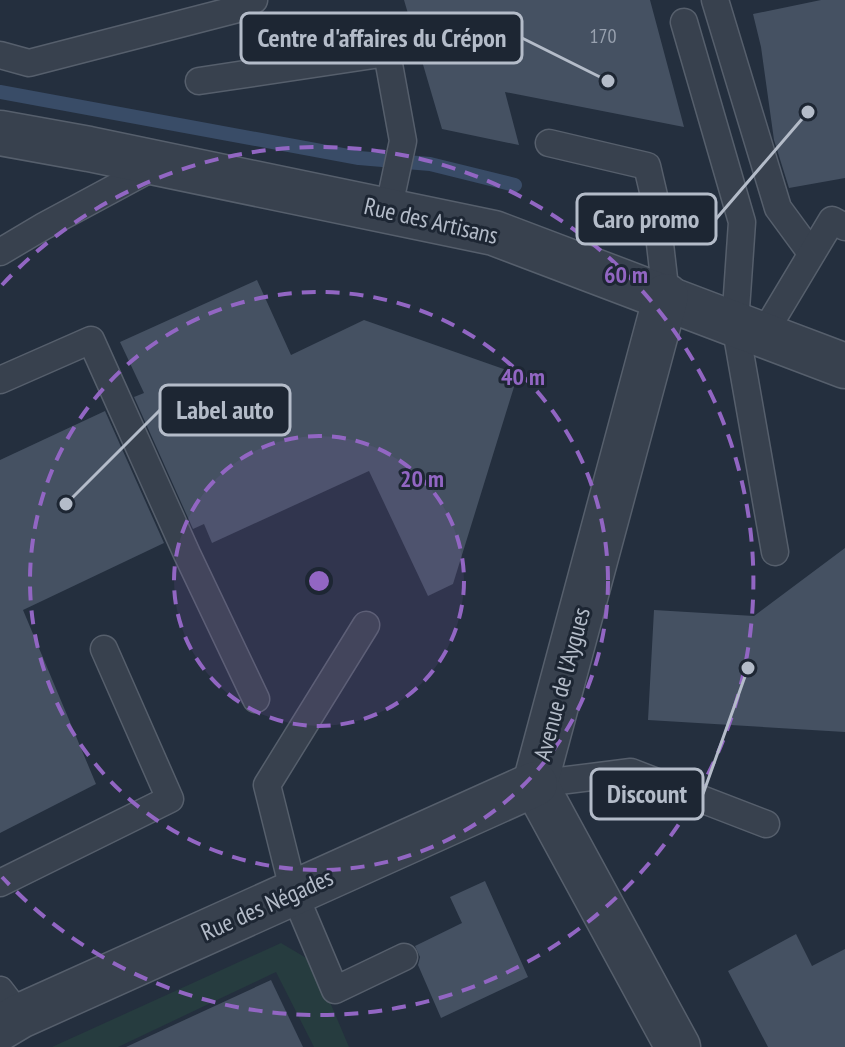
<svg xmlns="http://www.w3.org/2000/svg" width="845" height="1047" viewBox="0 0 845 1047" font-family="'PT Sans Narrow',sans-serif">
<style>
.green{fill:#263c3f}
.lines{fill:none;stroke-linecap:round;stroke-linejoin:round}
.stream{stroke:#394c67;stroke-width:14}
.building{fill:#455162}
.lane-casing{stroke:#565f6c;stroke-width:29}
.street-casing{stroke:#565f6c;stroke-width:47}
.lane{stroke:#38414e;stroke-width:26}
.street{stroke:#38414e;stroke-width:44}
.ring{fill:none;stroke:#9266c3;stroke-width:4;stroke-dasharray:14 10}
.labels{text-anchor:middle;stroke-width:6;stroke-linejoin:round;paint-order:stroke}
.number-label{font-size:20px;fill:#98a1af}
.street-label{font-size:24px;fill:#b4bcc9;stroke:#1d2633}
.centre{fill:#9266c3;stroke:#1d2633;stroke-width:4}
.ring-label{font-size:24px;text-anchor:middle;font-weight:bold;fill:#9266c3;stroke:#1d2633;stroke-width:6;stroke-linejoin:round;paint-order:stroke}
.leader{fill:none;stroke:#b4bcc9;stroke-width:3}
.callout-dot{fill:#b4bcc9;stroke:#1d2633;stroke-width:3}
.callout{fill:#1d2633;stroke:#b4bcc9;stroke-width:3}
.callout-label{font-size:26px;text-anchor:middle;font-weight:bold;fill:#b4bcc9}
</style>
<rect width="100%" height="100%" fill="#242f3e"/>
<path class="green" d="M281 943 313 962 349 1047H314L276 972 118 1047H52Z"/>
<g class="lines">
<path class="stream" d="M0 92 359 158 430 164 515 185"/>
</g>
<g class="building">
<path d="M404 0H650L684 127 505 92 519 145 442 129Z"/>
<path d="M821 0H845V178L789 188 774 140 761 47 753 14Z"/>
<path d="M257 280 291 355 364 320 518 374 453 584 428 596 369 471 212 543 204 524 193 529 134 397 144 393 120 342Z"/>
<path d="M105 411 164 543 23 610 96 784 0 833V460Z"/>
<path d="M845 548V732L648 720 654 610 754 616Z"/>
<path d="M485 881 528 977 441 1018 418 965 420 957 415 946 462 923 450 897Z"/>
<path d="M796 934 812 966 845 949V1047H768L728 971Z"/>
<path d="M271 980 303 1047H126Z"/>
</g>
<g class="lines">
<defs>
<g id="lane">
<path d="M715 0 778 208 811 253"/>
<path d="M684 22 742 222 735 324 775 552"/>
<path d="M0 55 29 63 238 9 254 0"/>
<path d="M199 81 387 53 403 141 388 211"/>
<path d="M549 143 647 166 655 200 666 296"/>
<path d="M0 252 44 226 161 163"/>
<path d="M763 335 832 220 845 227"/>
<path d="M0 380 91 340 187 554 256 699"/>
<path d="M366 625 267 785 294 893 335 990 404 957"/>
<path d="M535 784 631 772 766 824"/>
<path d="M0 883 170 799 104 649"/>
<path d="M0 990 20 1016"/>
</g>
<g id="street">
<path d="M0 133 89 149 494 233 845 366"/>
<path d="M666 296 535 784 678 1047"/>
<path d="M0 1028 20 1016 535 784"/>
</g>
</defs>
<use href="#lane" class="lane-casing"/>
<use href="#street" class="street-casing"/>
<use href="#lane" class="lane"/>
<use href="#street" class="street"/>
</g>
<circle cx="319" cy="581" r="145" fill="#9266c3" fill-opacity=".12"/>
<g class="ring">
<circle cx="319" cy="581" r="145"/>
<circle cx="319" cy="581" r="289"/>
<path d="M2 285A434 434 0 1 1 2 877"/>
</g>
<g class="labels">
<g class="number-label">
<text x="603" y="43">170</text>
</g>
<g class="street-label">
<text transform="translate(431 221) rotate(13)" y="8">Rue des Artisans</text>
<text transform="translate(562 684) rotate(-75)" y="8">Avenue de l'Aygues</text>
<text transform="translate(267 905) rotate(-24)" y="8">Rue des Négades</text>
</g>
</g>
<circle cx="319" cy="581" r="12" class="centre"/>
<g class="ring-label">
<text x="626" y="283">60 m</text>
<text x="523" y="385">40 m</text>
<text x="422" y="487">20 m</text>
</g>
<path class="leader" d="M608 81L522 38M808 112L716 219M66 504L160 410M748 668L703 794"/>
<g class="callout-dot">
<circle cx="608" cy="81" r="8"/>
<circle cx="808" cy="112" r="8"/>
<circle cx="66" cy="504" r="8"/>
<circle cx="748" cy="668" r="8"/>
</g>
<g class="callout">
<rect x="241" y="13" width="281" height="50" rx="8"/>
<rect x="577" y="194" width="139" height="50" rx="8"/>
<rect x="160" y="385" width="130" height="50" rx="8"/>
<rect x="591" y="769" width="112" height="50" rx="8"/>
</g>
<g class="callout-label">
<text x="382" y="47">Centre d'affaires du Crépon</text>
<text x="646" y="228">Caro promo</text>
<text x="225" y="419">Label auto</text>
<text x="647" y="803">Discount</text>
</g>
</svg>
